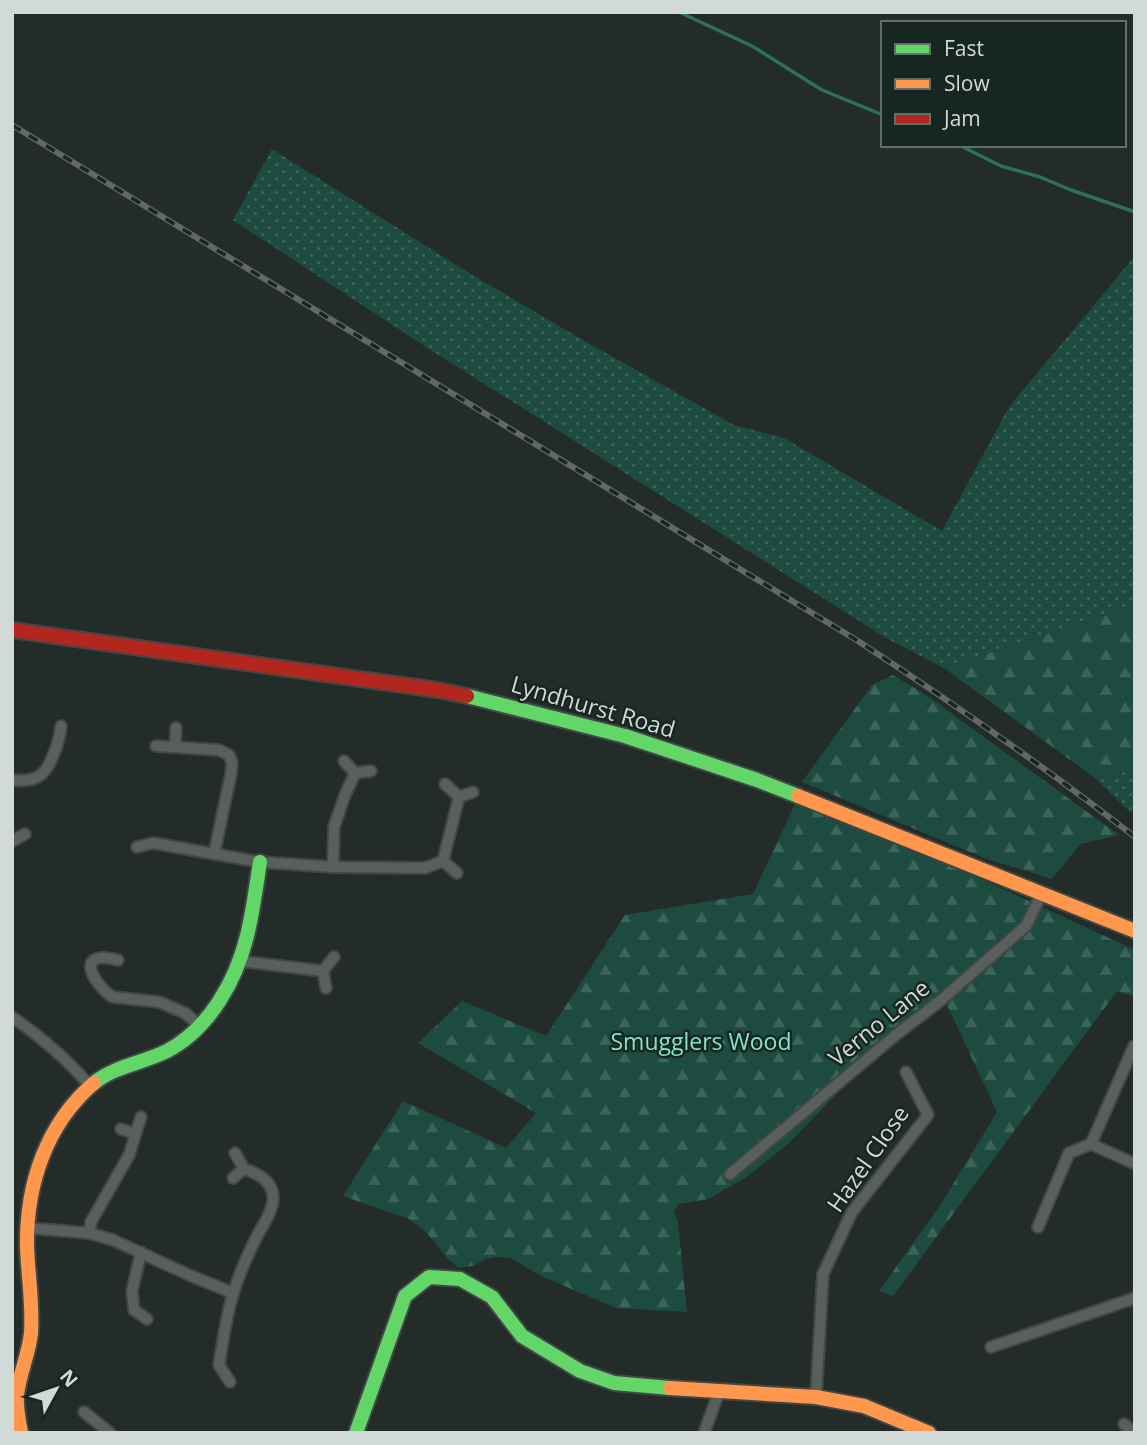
<svg xmlns="http://www.w3.org/2000/svg" width="1147" height="1445" viewBox="0 0 1147 1445" font-family="'Open Sans',sans-serif">
<style>
.grass{fill:url(#grass-dots)}
.forest{fill:url(#forest-firs)}
.lines{fill:none;stroke-linecap:round;stroke-linejoin:round}
.stream{stroke:#2e6f5e;stroke-width:3.5}
.street-casing{stroke:#414746;stroke-width:14}
.fast-casing{stroke:#414746;stroke-width:18}
.slow-casing{stroke:#414746;stroke-width:18}
.jam-casing{stroke:#414746;stroke-width:18}
.street{stroke:#595f5d;stroke-width:10}
.fast{stroke:#63d668;stroke-width:14}
.slow{stroke:#ff974d;stroke-width:14}
.jam{stroke:#b3261e;stroke-width:14}
.rail-casing{stroke:#626866;stroke-width:6}
.rail{stroke:#182622;stroke-width:3.5;stroke-dasharray:10;stroke-linecap:butt}
.labels{text-anchor:middle;stroke-width:5;stroke-linejoin:round;paint-order:stroke}
.street-label{font-size:23px;fill:#d1dad7;stroke:#182622}
.park-label{font-size:23px;fill:#7fe7c9;stroke:#182622}
</style>
<defs>
<pattern id="grass-dots" width="8" height="8" patternUnits="userSpaceOnUse" patternTransform="scale(1.75)"><rect width="8" height="8" fill="#1d4b3f"/><path d="M2 2h.1M6 6h.1" fill="none" stroke="#3d645a" stroke-width="1.8" stroke-linecap="round"/></pattern>
<pattern id="forest-firs" width="22" height="20" patternUnits="userSpaceOnUse" patternTransform="scale(1.75)"><rect width="22" height="20" fill="#1d4b3f"/><path d="M5 1l3.5 6h-7zM16 11l3.5 6h-7z" fill="#3d645a"/></pattern>
</defs>
<rect width="100%" height="100%" fill="#242c2a"/>
<g class="grass">
<path d="M272 149 469 273 581 339 734 425 784 438 942 531 1009 407 1135 256V605L944 668 886 638 426 347 233 220Z"/>
<path d="M1135 768V811L1130 812 1095 778Z"/>
</g>
<g class="forest">
<path d="M1135 605V768L1095 778 944 668Z"/>
<path d="M893 675 929 697 1119 835 1080 844 1052 879 984 858 802 782 872 685Z"/>
<path d="M796 802 929 855 1135 950V997L1117 991 893 1296 879 1291 941 1204 997 1112 942 994 915 1013 788 1144 745 1178 708 1199 679 1204 674 1211 678 1223 687 1312 616 1308 541 1276 511 1258 495 1257 486 1259 473 1266 458 1268 454 1263 449 1260 426 1232 409 1219 343 1196 403 1101 506 1148 536 1113 418 1043 462 1001 546 1036 625 915 753 894Z"/>
</g>
<g class="lines">
<g class="stream">
<path d="M679 12 752 46 822 90 883 115"/>
<path d="M959 145 1001 166 1040 177 1071 190 1135 212"/>
</g>
<defs>
<g id="street">
<path d="M156 746 219 750 229 755 232 762 231 774 214 854"/>
<path d="M175 747 176 728"/>
<path d="M344 761 355 773 371 771"/>
<path d="M12 780C33 782 44 778 52 758 57 747 60 738 61 726"/>
<path d="M445 784 459 797 473 792"/>
<path d="M12 841 25 834"/>
<path d="M137 847 153 843 260 862 333 867 425 868 443 861 459 797"/>
<path d="M443 861 457 873"/>
<path d="M333 867 334 827 345 795 355 773"/>
<path d="M118 960C112 959 105 957 100 958 77 961 103 993 113 997L159 1002 185 1013 200 1026"/>
<path d="M239 961 323 971"/>
<path d="M326 988 323 971 334 957"/>
<path d="M12 1017C41 1037 67 1059 90 1086"/>
<path d="M121 1129 135 1134"/>
<path d="M1091 1144 1134 1046"/>
<path d="M730 1174 897 1034 940 1001 1026 926 1042 893"/>
<path d="M233 1178 244 1169"/>
<path d="M1038 1227 1069 1153 1091 1144 1135 1164"/>
<path d="M27 1228 89 1233 113 1240 189 1275 233 1293"/>
<path d="M89 1233 91 1222 129 1155 141 1117"/>
<path d="M141 1252 132 1291 134 1310 147 1319"/>
<path d="M991 1347 1135 1298"/>
<path d="M230 1382 219 1365C223 1341 226 1315 234 1291 240 1272 248 1254 257 1236 263 1225 274 1210 273 1196 272 1180 257 1173 244 1169L235 1153"/>
<path d="M816 1397 823 1274 852 1212 928 1115 906 1072"/>
<path d="M84 1412 110 1433"/>
<path d="M1124 1424 1131 1430"/>
<path d="M704 1433 719 1392"/>
</g>
<g id="fast">
<path d="M467 696 625 736 757 780 798 796"/>
<path d="M94 1083C115 1066 143 1063 167 1051 209 1029 236 981 247 936 253 912 256 887 260 862"/>
<path d="M356 1433 405 1296 429 1277 460 1279 492 1297 522 1336 580 1371 614 1383 670 1388"/>
</g>
<g id="slow">
<path d="M798 796 1135 931"/>
<path d="M670 1388 816 1397 864 1406 929 1433"/>
<path d="M21 1433C19 1421 16 1408 17 1396 19 1374 29 1354 31 1333 33 1304 28 1275 27 1247 26 1185 46 1124 94 1083"/>
</g>
<path id="jam" d="M12 630 438 690 467 696"/>
</defs>
<use href="#street" class="street-casing"/>
<use href="#fast" class="fast-casing"/>
<use href="#slow" class="slow-casing"/>
<use href="#jam" class="jam-casing"/>
<use href="#street" class="street"/>
<use href="#fast" class="fast"/>
<use href="#slow" class="slow"/>
<use href="#jam" class="jam"/>
<defs>
<path id="rail" d="M12 125 858 641C953 703 1045 767 1135 837"/>
</defs>
<use href="#rail" class="rail-casing"/>
<use href="#rail" class="rail"/>
</g>
<g class="labels">
<g class="street-label">
<text transform="translate(593 707) rotate(16)" y="8">Lyndhurst Road</text>
<text transform="translate(879 1023) rotate(-39)" y="8">Verno Lane</text>
<text transform="translate(868 1159) rotate(-55)" y="8">Hazel Close</text>
</g>
<g class="park-label">
<text x="701" y="1050">Smugglers Wood</text>
</g>
</g>
<rect width="1147" height="1445" fill="none" stroke="#d1dad7" stroke-width="28"/>
<rect x="881" y="21" width="245" height="126" fill="#182622" stroke="#626e6a" stroke-width="2"/>
<rect x="895" y="44" width="35" height="10" fill="#63d668" stroke="#626e6a" stroke-width="2"/>
<text x="944" y="56" font-size="21" fill="#d1dad7">Fast</text>
<rect x="895" y="79" width="35" height="10" fill="#ff974d" stroke="#626e6a" stroke-width="2"/>
<text x="944" y="91" font-size="21" fill="#d1dad7">Slow</text>
<rect x="895" y="114" width="35" height="10" fill="#b3261e" stroke="#626e6a" stroke-width="2"/>
<text x="944" y="126" font-size="21" fill="#d1dad7">Jam</text>
<g transform="translate(56 1389) rotate(50)" stroke="#182622" stroke-width="5" paint-order="stroke">
<path d="M0-5L12 26L0 18L-12 26Z" fill="#d1dad7"/>
<text y="-10" font-size="19" font-weight="bold" text-anchor="middle" fill="#d1dad7">N</text>
</g>
</svg>
